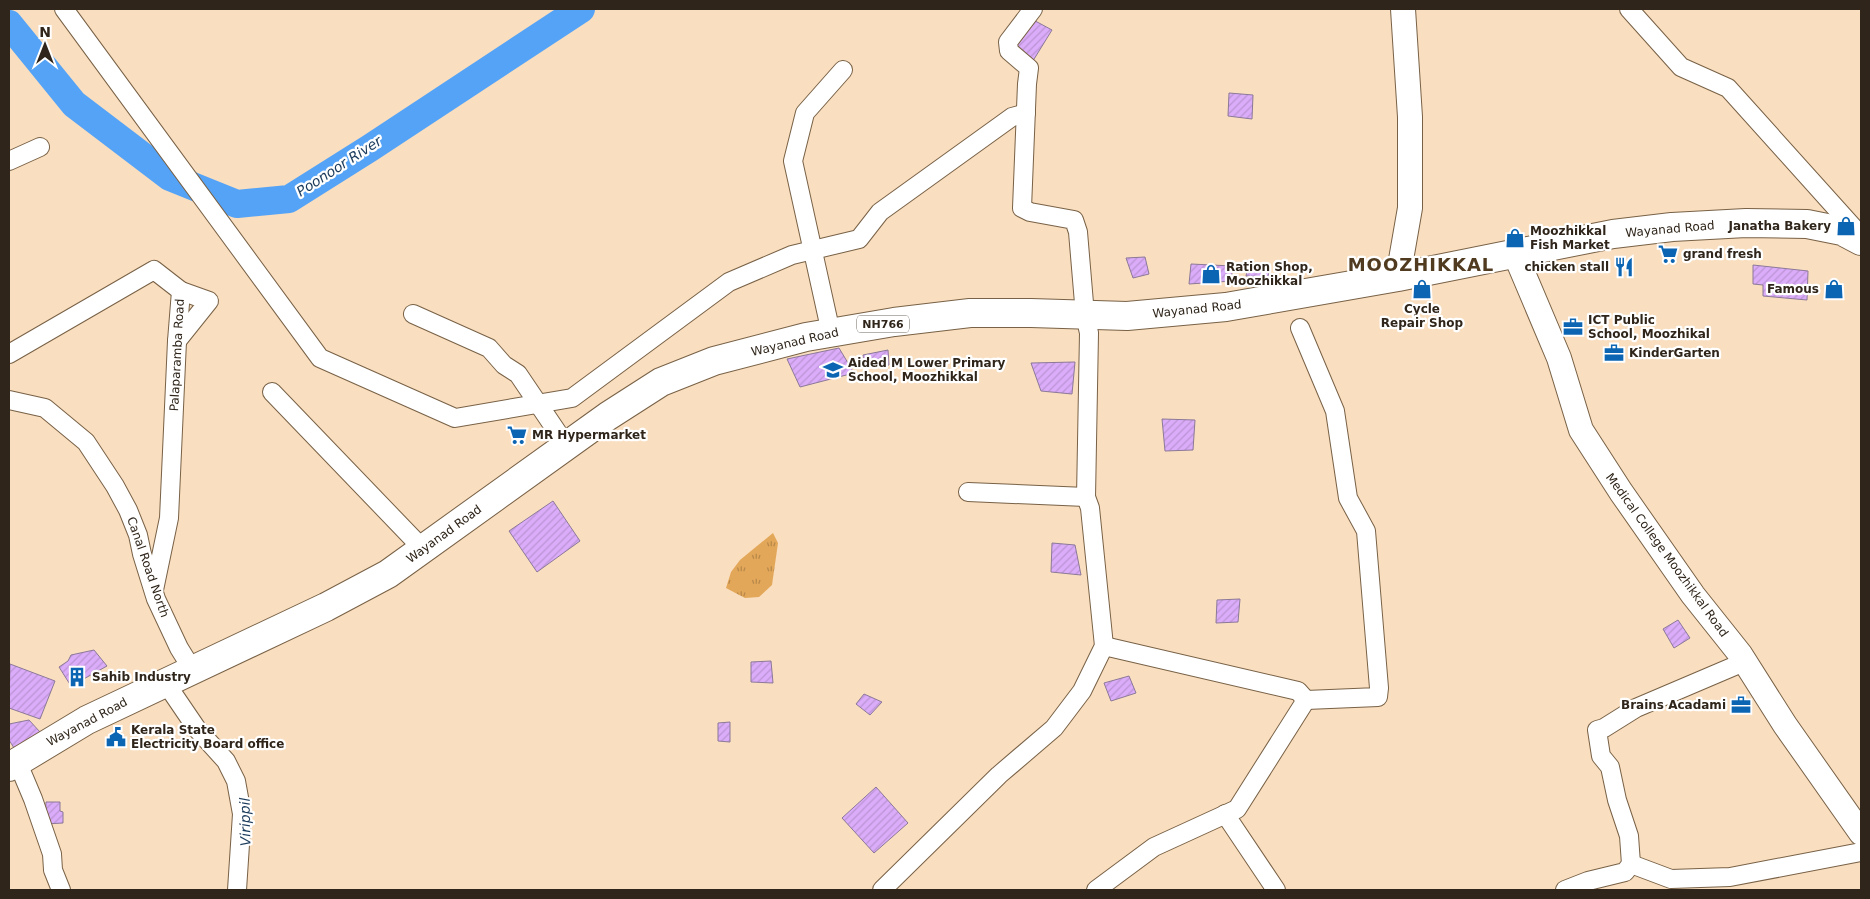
<svg xmlns="http://www.w3.org/2000/svg" width="1870" height="899" viewBox="0 0 1870 899" font-family="'DejaVu Sans',sans-serif">
<style>
.grass{fill:url(#grass-tufts)}
.lines{fill:none;stroke-linecap:round;stroke-linejoin:round}
.river{stroke:#54a3f7;stroke-width:28}
.building{fill:url(#building-hatch);stroke:#8c7998}
.street-casing{stroke:#786146;stroke-width:20}
.secondary-casing{stroke:#786146;stroke-width:26}
.highway-casing{stroke:#786146;stroke-width:30}
.street{stroke:#fff;stroke-width:18}
.secondary{stroke:#fff;stroke-width:24}
.highway{stroke:#fff;stroke-width:28}
.labels{text-anchor:middle;stroke-width:4.5;stroke-linejoin:round;paint-order:stroke}
.shield{fill:#fff;stroke:#6d665f;stroke-width:1}
.shield-label{font-size:11px;font-weight:bold;fill:#2f251a}
.poi-label{font-size:12px;font-weight:bold;fill:#2f251a;stroke:#fff;text-anchor:start}
.street-label{font-size:12px;fill:#2f251a;stroke:#fff}
.water-label{font-size:14px;font-style:italic;fill:#1b3b5c;stroke:#fff}
.district-label{font-size:18px;font-weight:bold;letter-spacing:1px;fill:#503b20;stroke:#fff}
</style>
<defs>
<pattern id="grass-tufts" width="24" height="20" patternUnits="userSpaceOnUse" patternTransform="scale(1.25)"><rect width="24" height="20" fill="#e3a759"/><path d="M3 7l-1-3M5 7V3M7 7l1-3M15 17l-1-3M17 17v-4M19 17l1-3" fill="none" stroke="#b88849"/></pattern>
<pattern id="building-hatch" width="6" height="6" patternUnits="userSpaceOnUse" patternTransform="scale(1.25)"><rect width="6" height="6" fill="#dbacf9"/><path d="M-1 1l2-2M0 6l6-6M5 7l2-2" fill="none" stroke="#bc94d5"/></pattern>
</defs>
<rect width="100%" height="100%" fill="#f9debf"/>
<path class="grass" d="M773 533 778 543 772 585 759 597 745 598 726 588 731 572 740 560Z"/>
<g class="lines">
<path class="river" d="M9 24 74 104 170 177 237 204 289 199 370 148 581 9"/>
</g>
<g class="building">
<path d="M1026 16 1052 30 1031 64 1010 54Z"/>
<path d="M1229 93 1253 95 1252 119 1228 116Z"/>
<path d="M1145 257 1149 274 1133 278 1126 258Z"/>
<path d="M1191 264 1232 266V281L1189 284Z"/>
<path d="M1248 265 1270 266 1268 277 1246 276Z"/>
<path d="M1753 265 1808 271 1807 300 1763 296V285L1753 284Z"/>
<path d="M839 348 854 373 800 387 787 359Z"/>
<path d="M888 350 889 365 864 367 863 355Z"/>
<path d="M1075 362 1072 394 1041 391 1031 363Z"/>
<path d="M1162 419 1195 420 1193 450 1165 451Z"/>
<path d="M553 501 580 541 537 572 509 531Z"/>
<path d="M1052 543 1075 545 1081 575 1051 572Z"/>
<path d="M1240 599 1238 622 1216 623 1217 600Z"/>
<path d="M1678 620 1690 638 1674 648 1663 629Z"/>
<path d="M94 650 107 666 71 686 59 667 68 661 71 655Z"/>
<path d="M771 661 773 683 751 682V662Z"/>
<path d="M10 664 55 681 40 719 9 708Z"/>
<path d="M1129 676 1136 693 1111 701 1104 683Z"/>
<path d="M864 694 882 702 870 715 856 704Z"/>
<path d="M29 720 40 732 29 742 14 748 9 740V724Z"/>
<path d="M730 722V742L718 741V723Z"/>
<path d="M876 787 908 823 874 853 842 818Z"/>
<path d="M46 802H60V811L63 812V823L45 824Z"/>
</g>
<g class="lines">
<defs>
<g id="street">
<path d="M64 9 320 358 455 418 572 398 729 282 792 255 859 239 880 212 1012 117 1026 113"/>
<path d="M1629 9 1681 67 1728 88 1853 227 1858 236"/>
<path d="M9 161 40 147"/>
<path d="M413 314 489 348 504 365 518 374 566 445"/>
<path d="M1300 328 1335 411 1348 498 1366 531 1379 688 1378 697 1306 700"/>
<path d="M831 333 793 161 805 113 843 70"/>
<path d="M177 341 209 301 181 291"/>
<path d="M9 354 154 270 181 291 177 341 169 518 154 590"/>
<path d="M272 392 423 549"/>
<path d="M9 400 45 408 86 442 115 486 128 510 138 535 142 554 156 599 179 648 192 669"/>
<path d="M968 492 1086 497"/>
<path d="M165 682 197 729 226 761 236 781 242 814 237 890"/>
<path d="M17 761 33 799 52 854 53 870 61 890"/>
<path d="M1225 814 1276 890"/>
<path d="M1631 864 1671 879 1730 877 1861 852"/>
<path d="M882 890 999 775 1054 728 1082 691 1104 646 1090 508 1086 497 1089 333 1085 315 1078 232 1074 220 1030 212 1022 208 1027 84 1029 68 1009 51 1008 42 1033 9"/>
<path d="M1096 890 1154 847 1237 809 1306 700 1298 691 1104 646"/>
<path d="M1565 890 1588 881 1625 872 1631 864 1629 836 1617 800 1610 767 1601 756 1597 730 1604 728 1636 708 1744 662"/>
</g>
<g id="secondary">
<path d="M1515 254 1559 358 1581 430 1621 492 1693 595 1740 654 1785 725 1861 833"/>
<path d="M1398 277 1410 208V117L1403 9"/>
</g>
<path id="highway" d="M9 767 87 720 326 607 388 574 608 416 661 382 714 361 806 337 894 322 970 313H1031L1127 316 1226 307 1398 277 1613 234 1672 227 1746 223 1807 224 1842 231 1861 241"/>
</defs>
<use href="#street" class="street-casing"/>
<use href="#secondary" class="secondary-casing"/>
<use href="#highway" class="highway-casing"/>
<use href="#street" class="street"/>
<use href="#secondary" class="secondary"/>
<use href="#highway" class="highway"/>
</g>
<defs>
<symbol id="shop-bare" viewBox="-9 -9 18 18"><path d="M-5-2.5h2.3a2.7 3.5 0 0 1 5.4 0H5L5.5 6h-11ZM-1.5-2.5h3a1.5 2.3 0 0 0-3 0Z" fill="#0c65b3" stroke="#fff" stroke-width="2.5" paint-order="stroke"/></symbol>
<symbol id="supermarket-bare" viewBox="-9 -9 18 18"><path d="M-6-5.5h2.5l.6 2H6L4.5 2H-2.5L-4.4-4H-6ZM-1.5 3.2a1.3 1.3 0 1 0 .1 0ZM3 3.2a1.3 1.3 0 1 0 .1 0Z" fill="#0c65b3" stroke="#fff" stroke-width="2.5" paint-order="stroke"/></symbol>
<symbol id="restaurant-bare" viewBox="-9 -9 18 18"><path d="M-5-6h1v4h1v-4h1v4h1v-4h1v5L-1.5 .5V6h-2V.5L-5-1ZM5-6V6H3V1.5H1.5Q1.5-4 5-6Z" fill="#0c65b3" stroke="#fff" stroke-width="2.5" paint-order="stroke"/></symbol>
<symbol id="office-bare" viewBox="-9 -9 18 18"><path d="M-6-3h4V-5.5h4V-3h4V5H-6ZM-1-4.5V-3h2v-1.5ZM-6 0V1H6V0Z" fill="#0c65b3" stroke="#fff" stroke-width="2.5" paint-order="stroke"/></symbol>
<symbol id="school-bare" viewBox="-9 -9 18 18"><path d="M0-5L7-2L0 1L-7-2ZM-4 1L0 2.5L4 1V4Q0 6-4 4Z" fill="#0c65b3" stroke="#fff" stroke-width="2.5" paint-order="stroke"/></symbol>
<symbol id="building-bare" viewBox="-9 -9 18 18"><path d="M-4-6H4V6H1V3H-1V6H-4ZM-2.5-4.3h1.7v1.8h-1.7ZM.8-4.3h1.7v1.8H.8ZM-2.5-1h1.7V.8h-1.7ZM.8-1h1.7V.8H.8Z" fill="#0c65b3" stroke="#fff" stroke-width="2.5" paint-order="stroke"/></symbol>
<symbol id="civic-bare" viewBox="-9 -9 18 18"><path d="M-.6-6.5H3V-4.5H.6V-3L4-1V1h2V6H-6V1h2V-1L-.6-3ZM-1.2 2.5V6h2.4V2.5Z" fill="#0c65b3" stroke="#fff" stroke-width="2.5" paint-order="stroke"/></symbol>
</defs>
<g fill-rule="evenodd">
<use href="#shop-bare" x="1832" y="212" width="28" height="28"/>
<use href="#shop-bare" x="1501" y="224" width="28" height="28"/>
<use href="#supermarket-bare" x="1654" y="240" width="28" height="28"/>
<use href="#restaurant-bare" x="1610" y="253" width="28" height="28"/>
<use href="#shop-bare" x="1197" y="260" width="28" height="28"/>
<use href="#shop-bare" x="1408" y="275" width="28" height="28"/>
<use href="#shop-bare" x="1820" y="275" width="28" height="28"/>
<use href="#office-bare" x="1559" y="313" width="28" height="28"/>
<use href="#office-bare" x="1600" y="339" width="28" height="28"/>
<use href="#school-bare" x="819" y="356" width="28" height="28"/>
<use href="#supermarket-bare" x="503" y="421" width="28" height="28"/>
<use href="#building-bare" x="63" y="663" width="28" height="28"/>
<use href="#office-bare" x="1727" y="691" width="28" height="28"/>
<use href="#civic-bare" x="102" y="723" width="28" height="28"/>
</g>
<g class="labels">
<rect class="shield" x="857" y="315.5" width="52" height="17" rx="4"/>
<g class="shield-label">
<text x="883" y="328">NH766</text>
</g>
<g class="poi-label">
<text x="1831" y="230" text-anchor="end">Janatha Bakery</text>
<text x="1530" y="235">Moozhikkal<tspan x="1530" dy="14">Fish Market</tspan></text>
<text x="1683" y="258">grand fresh</text>
<text x="1226" y="271">Ration Shop,<tspan x="1226" dy="14">Moozhikkal</tspan></text>
<text x="1609" y="271" text-anchor="end">chicken stall</text>
<text x="1819" y="293" text-anchor="end">Famous</text>
<text x="1422" y="313" text-anchor="middle">Cycle<tspan x="1422" dy="14">Repair Shop</tspan></text>
<text x="1588" y="324">ICT Public<tspan x="1588" dy="14">School, Moozhikal</tspan></text>
<text x="1629" y="357">KinderGarten</text>
<text x="848" y="367">Aided M Lower Primary<tspan x="848" dy="14">School, Moozhikkal</tspan></text>
<text x="532" y="439">MR Hypermarket</text>
<text x="92" y="681">Sahib Industry</text>
<text x="1726" y="709" text-anchor="end">Brains Acadami</text>
<text x="131" y="734">Kerala State<tspan x="131" dy="14">Electricity Board office</tspan></text>
</g>
<g class="street-label">
<text transform="translate(1670 229) rotate(-5)" y="4">Wayanad Road</text>
<text transform="translate(1197 309) rotate(-6)" y="4">Wayanad Road</text>
<text transform="translate(795 342) rotate(-13)" y="4">Wayanad Road</text>
<text transform="translate(177 355) rotate(-87)" y="4">Palaparamba Road</text>
<text transform="translate(444 534) rotate(-36)" y="4">Wayanad Road</text>
<text transform="translate(1667 555) rotate(54)" y="4">Medical College Moozhikkal Road</text>
<text transform="translate(148 567) rotate(71)" y="4">Canal Road North</text>
<text transform="translate(87 722) rotate(-28)" y="4">Wayanad Road</text>
</g>
<g class="water-label">
<text transform="translate(339 166) rotate(-33)" y="5">Poonoor River</text>
<text transform="translate(245 822) rotate(-91)" y="5">Virippil</text>
</g>
<g class="district-label">
<text x="1421" y="271">MOOZHIKKAL</text>
</g>
</g>
<rect width="1870" height="899" fill="none" stroke="#2f251a" stroke-width="20"/>
<g transform="translate(45 45)" stroke="#ffffff" stroke-width="4" paint-order="stroke">
<path d="M0-4L9 19L0 12L-9 19Z" fill="#2f251a"/>
<text y="-8" font-size="14" font-weight="bold" text-anchor="middle" fill="#2f251a">N</text>
</g>
</svg>
